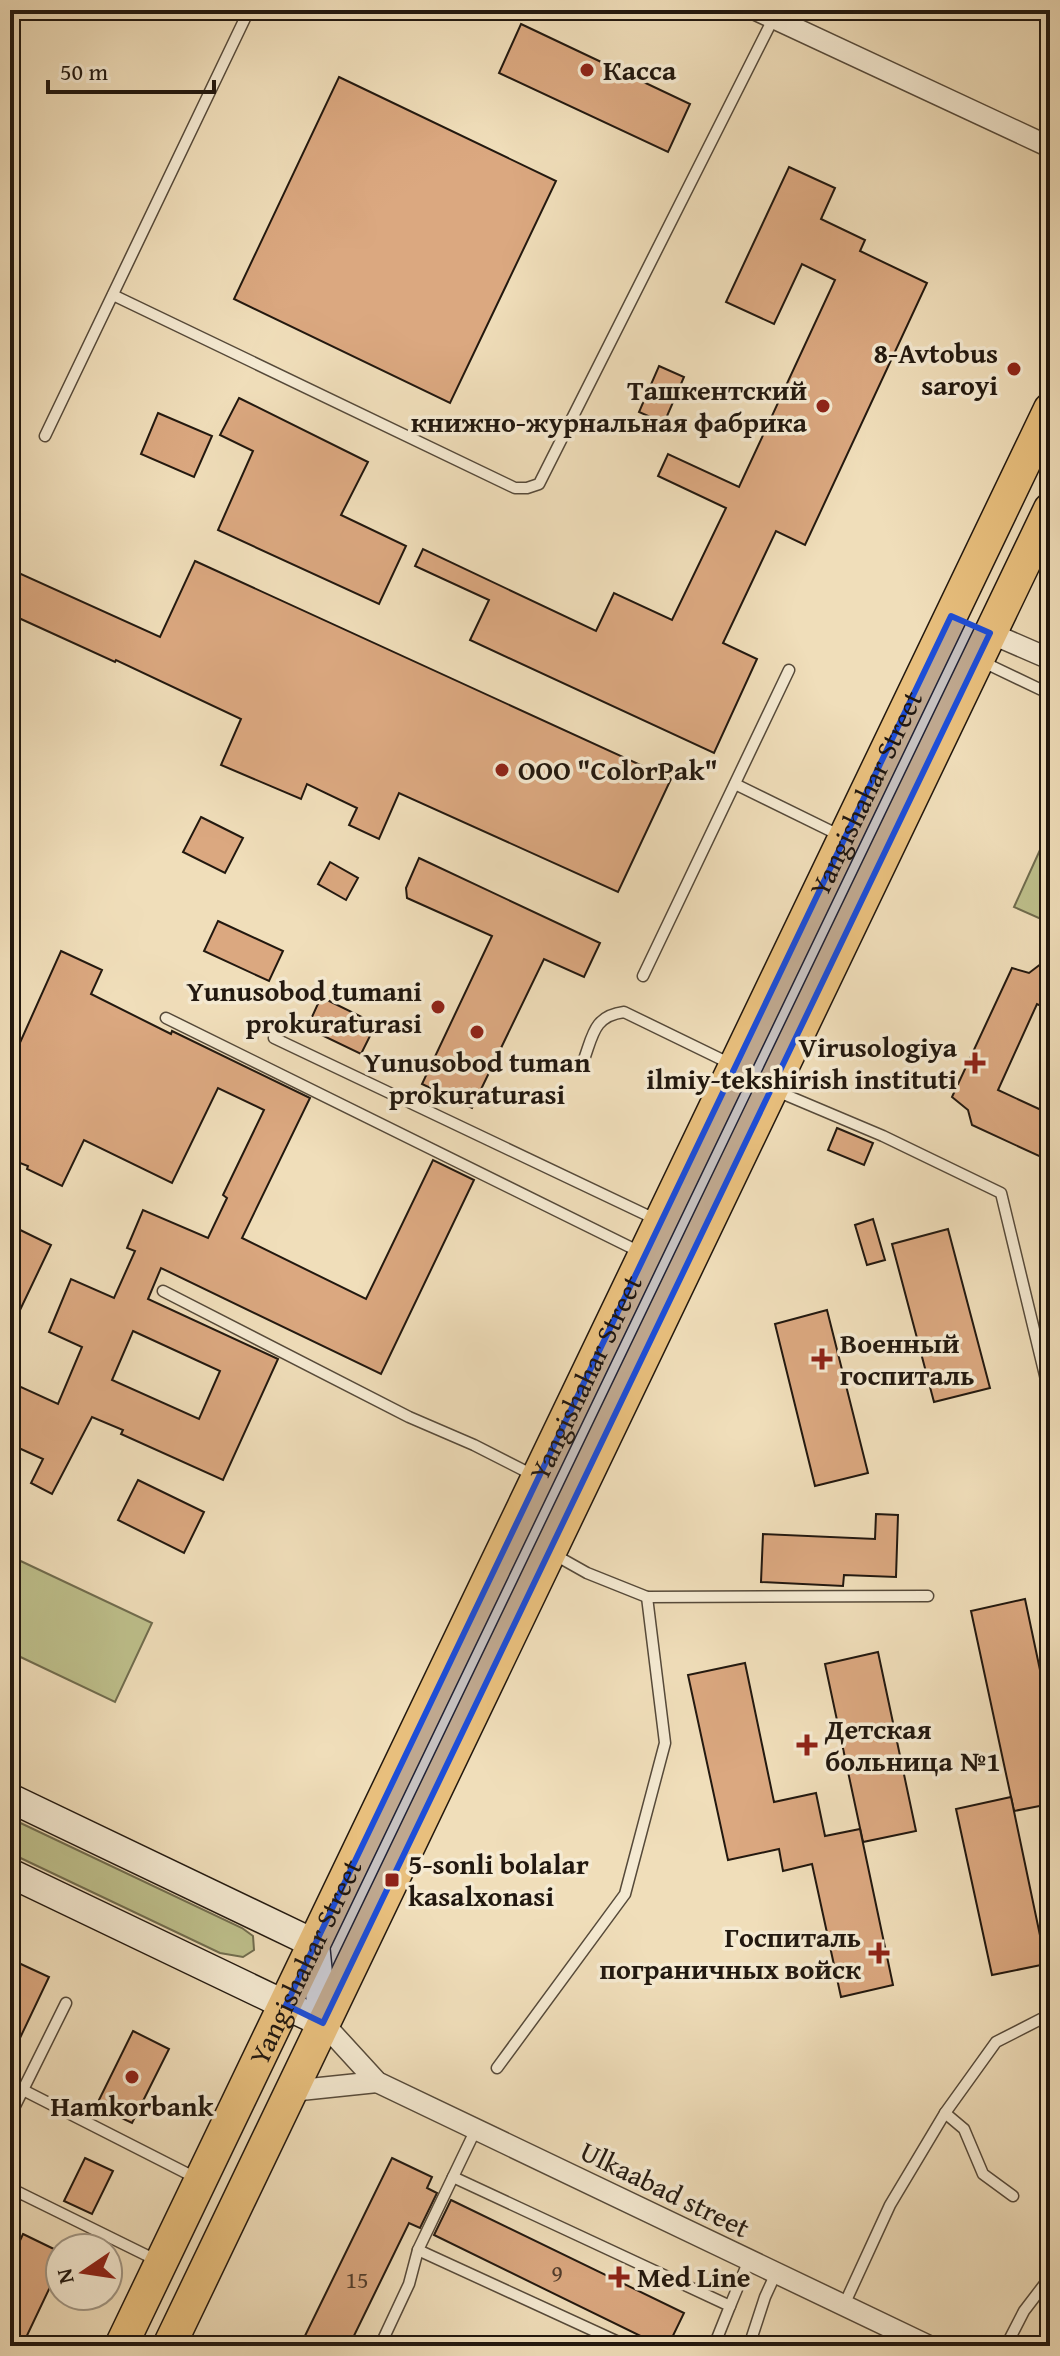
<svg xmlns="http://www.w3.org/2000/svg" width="1060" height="2356" viewBox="0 0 1060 2356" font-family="'Gentium Book Plus',serif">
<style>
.green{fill:#bec08c;stroke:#706c4e;stroke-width:2}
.building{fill:#dba880;stroke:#22180f;stroke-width:2;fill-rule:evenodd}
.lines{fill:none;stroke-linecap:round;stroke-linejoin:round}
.service-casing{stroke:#564a3a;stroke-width:13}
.minor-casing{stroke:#564a3a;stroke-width:23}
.secondary-casing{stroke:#22180f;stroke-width:31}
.primary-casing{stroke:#22180f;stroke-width:35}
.service{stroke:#f5ead2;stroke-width:10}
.minor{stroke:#f5ead2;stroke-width:20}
.secondary{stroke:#f5ead2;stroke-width:28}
.primary{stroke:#e8bf7d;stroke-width:32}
.marked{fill:#1d4ed8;fill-opacity:0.2;stroke:#1d4ed8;stroke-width:6;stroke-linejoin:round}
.poi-dot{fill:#8f2418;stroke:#f5ead2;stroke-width:3}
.labels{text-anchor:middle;stroke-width:7;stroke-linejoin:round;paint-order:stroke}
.number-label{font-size:24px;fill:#503c2b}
.poi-label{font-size:28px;font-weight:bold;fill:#22180f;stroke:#f5ead2;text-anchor:start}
.street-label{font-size:28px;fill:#22180f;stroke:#f5ead2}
</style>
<rect width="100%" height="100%" fill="#f0deba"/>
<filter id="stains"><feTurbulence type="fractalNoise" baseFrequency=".0025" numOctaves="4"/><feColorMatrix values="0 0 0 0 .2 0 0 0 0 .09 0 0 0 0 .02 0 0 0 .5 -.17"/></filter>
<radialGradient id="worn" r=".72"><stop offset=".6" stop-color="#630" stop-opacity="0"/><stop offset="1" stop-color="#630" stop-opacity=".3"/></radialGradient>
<g class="green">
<path d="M1050 828V923L1014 907Z"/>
<path d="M10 1556 152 1623 115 1702 10 1652Z"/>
<path d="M10 1818 242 1928 253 1936 254 1950 243 1957 220 1953 10 1853Z"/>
</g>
<g class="building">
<path d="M521 24 690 104 668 152 499 73Z"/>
<path d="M339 77 556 181 450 403 234 299Z"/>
<path d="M789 167 835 188 821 219 865 240 860 251 927 283 805 545 776 531 723 643 757 659 714 753 470 640 489 600 415 566 423 549 596 631 614 593 672 620 726 508 658 476 668 454 739 487 835 280 802 264 774 324 726 302Z"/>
<path d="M659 366 684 377 664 423 639 412Z"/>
<path d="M239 398 368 462 341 515 406 546 379 604 218 530 253 451 220 435Z"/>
<path d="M158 413 212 436 194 477 141 454Z"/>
<path d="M195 561 671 779 618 892 399 793 379 839 349 825 357 808 307 784 301 799 221 765 241 719 116 660 115 662 10 614V569L160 637Z"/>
<path d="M201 817 243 838 225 873 183 852Z"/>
<path d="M419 858 600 943 584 977 544 959 472 1108 422 1084 492 936 407 898 406 888Z"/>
<path d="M330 862 358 878 346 900 318 884Z"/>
<path d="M218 921 283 951 269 981 204 951Z"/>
<path d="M61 951 102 970 91 994 171 1034 172 1031 310 1098 242 1238 366 1299 433 1160 474 1180 381 1374 161 1268 148 1299 278 1359 223 1480 121 1434 123 1430 92 1417 52 1494 31 1483 43 1459 10 1444V1382L58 1404 82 1347 49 1332 71 1279 114 1298 135 1251 127 1248 143 1210 208 1238 227 1198 223 1195 264 1110 218 1088 172 1183 84 1140 62 1186 27 1169 28 1166 10 1159V1065ZM133 1331 220 1371 199 1419 112 1380Z"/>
<path d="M1050 957V1010L1037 1004 998 1090 1050 1114V1161L972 1125 968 1110 952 1097 1012 968 1029 973Z"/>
<path d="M321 997 376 1024 361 1054 307 1028Z"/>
<path d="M837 1128 873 1143 864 1165 828 1150Z"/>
<path d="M873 1219 885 1260 867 1265 855 1225Z"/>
<path d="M10 1225 51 1245 10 1331Z"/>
<path d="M948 1229 990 1388 934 1402 892 1244Z"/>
<path d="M827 1310 868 1473 815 1486 775 1324Z"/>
<path d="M138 1480 204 1512 184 1553 118 1520Z"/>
<path d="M876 1514 898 1515 896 1577 844 1575 843 1586 761 1582 763 1534 875 1539Z"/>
<path d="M1025 1599 1040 1670 1050 1668V1804L1014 1811 971 1611Z"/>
<path d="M878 1652 916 1831 863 1842 825 1664Z"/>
<path d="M745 1663 774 1802 816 1793 825 1836 860 1829 893 1985 841 1997 812 1864 783 1871 779 1849 728 1860 688 1675Z"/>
<path d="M1011 1797 1046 1964 992 1975 956 1809Z"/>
<path d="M10 1959 49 1977 10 2059Z"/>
<path d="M133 2031 169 2049 132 2123 96 2106Z"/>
<path d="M85 2158 113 2171 92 2214 64 2201Z"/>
<path d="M392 2158 432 2177 427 2188 437 2193 420 2228 409 2223 349 2346H300Z"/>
<path d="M451 2200 684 2313 668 2346H661L434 2235Z"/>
<path d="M23 2234 60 2252V2266L22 2346H10V2262Z"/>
</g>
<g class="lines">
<defs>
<g id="service">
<path d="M113 295 515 488H527L539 484 773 19"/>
<path d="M45 436 249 10"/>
<path d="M983 662 1050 694"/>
<path d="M735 784 841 836"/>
<path d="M643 976 789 670"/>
<path d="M166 1018 640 1252"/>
<path d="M274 1038 655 1219"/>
<path d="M583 1062C593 1036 593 1016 624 1012L731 1064"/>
<path d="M774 1090 883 1136 1001 1193 1050 1396"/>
<path d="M163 1291 409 1417 474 1445 533 1475"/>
<path d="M555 1555 587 1573 647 1597 928 1596"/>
<path d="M497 2068 625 1894 665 1743 647 1597"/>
<path d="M23 2090 196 2178"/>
<path d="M945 2113 964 2129 983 2174 1013 2196"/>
<path d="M10 2116 66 2003"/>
<path d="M453 2177 730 2306 714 2346"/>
<path d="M10 2210 18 2192 156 2260"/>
<path d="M418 2250 627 2346"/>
<path d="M844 2305 890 2205 945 2113 996 2042 1043 2018 1050 2012"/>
<path d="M730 2306 749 2260"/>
<path d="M380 2346 409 2284 418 2250 476 2129"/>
<path d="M749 2346 765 2297 776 2273"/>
<path d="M1006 2346 1024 2311 1050 2277"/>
</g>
<g id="minor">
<path d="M756 10 1050 147"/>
<path d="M990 633 1050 659"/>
<path d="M323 2023 377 2082 929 2346"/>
<path d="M291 2091 377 2082"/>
</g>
<g id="secondary">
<path d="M10 1798 315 1944 323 2023"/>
<path d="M10 1873 323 2023"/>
</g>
<g id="primary">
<path id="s1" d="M121 2346 1050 409"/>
<path d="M169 2346 1050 509"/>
</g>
</defs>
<use href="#service" class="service-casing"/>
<use href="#minor" class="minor-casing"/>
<use href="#secondary" class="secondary-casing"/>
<use href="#primary" class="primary-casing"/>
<use href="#service" class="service"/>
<use href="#minor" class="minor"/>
<use href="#secondary" class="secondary"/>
<use href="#primary" class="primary"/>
</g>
<path class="marked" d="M951 616 990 633 323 2023 286 2005Z"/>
<g class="poi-dot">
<circle cx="587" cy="70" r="8"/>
<circle cx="1014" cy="369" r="8"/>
<circle cx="823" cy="406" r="8"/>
<circle cx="502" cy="770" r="8"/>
<circle cx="438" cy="1007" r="8"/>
<circle cx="477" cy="1032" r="8"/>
<path d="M971 1051h8v8h8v8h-8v8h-8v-8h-8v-8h8z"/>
<path d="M818 1347h8v8h8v8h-8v8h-8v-8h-8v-8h8z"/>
<path d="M803 1733h8v8h8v8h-8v8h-8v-8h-8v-8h8z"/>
<rect x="384" y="1872" width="16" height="16" rx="4"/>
<path d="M875 1941h8v8h8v8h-8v8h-8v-8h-8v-8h8z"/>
<circle cx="132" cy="2077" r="8"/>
<path d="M615 2265h8v8h8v8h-8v8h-8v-8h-8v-8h8z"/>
</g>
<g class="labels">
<g class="number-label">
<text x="557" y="2281">9</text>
<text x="357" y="2288">15</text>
</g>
<g class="poi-label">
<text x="603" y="80">Касса</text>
<text x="998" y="363" text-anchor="end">8-Avtobus<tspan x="998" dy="32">saroyi</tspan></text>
<text x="807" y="400" text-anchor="end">Ташкентский<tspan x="807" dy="32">книжно-журнальная фабрика</tspan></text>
<text x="518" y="780">OOO "ColorPak"</text>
<text x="422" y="1001" text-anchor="end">Yunusobod tumani<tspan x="422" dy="32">prokuraturasi</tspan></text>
<text x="957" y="1057" text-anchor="end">Virusologiya<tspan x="957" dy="32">ilmiy-tekshirish instituti</tspan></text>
<text x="477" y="1072" text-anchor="middle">Yunusobod tuman<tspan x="477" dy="32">prokuraturasi</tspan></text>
<text x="840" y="1353">Военный<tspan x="840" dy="32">госпиталь</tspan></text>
<text x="825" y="1739">Детская<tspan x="825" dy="32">больница №1</tspan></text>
<text x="408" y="1874">5-sonli bolalar<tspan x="408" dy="32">kasalxonasi</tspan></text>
<text x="861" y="1947" text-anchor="end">Госпиталь<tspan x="861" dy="32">пограничных войск</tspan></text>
<text x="132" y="2116" text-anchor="middle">Hamkorbank</text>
<text x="637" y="2287">Med Line</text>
</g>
<g class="street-label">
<text dy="10" stroke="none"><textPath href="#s1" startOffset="1722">Yangishahar Street</textPath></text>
<text dy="10" stroke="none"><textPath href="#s1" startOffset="1074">Yangishahar Street</textPath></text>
<text dy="10" stroke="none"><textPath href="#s1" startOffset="426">Yangishahar Street</textPath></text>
<text transform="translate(665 2189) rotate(26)" y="10">Ulkaabad street</text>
</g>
</g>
<rect width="1060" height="2356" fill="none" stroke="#f0deba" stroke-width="40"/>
<rect x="12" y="12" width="1036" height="2332" fill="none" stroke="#22180f" stroke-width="4"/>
<rect x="20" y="20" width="1020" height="2316" fill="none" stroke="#22180f" stroke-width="2"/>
<g transform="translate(84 2272) rotate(257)"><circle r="38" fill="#f5ead2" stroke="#a19684" stroke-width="2"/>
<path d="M0-6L14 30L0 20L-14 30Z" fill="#8f2418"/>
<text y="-12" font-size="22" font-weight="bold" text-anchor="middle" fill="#22180f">N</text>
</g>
<path d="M48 80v12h166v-12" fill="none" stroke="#22180f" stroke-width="4"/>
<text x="60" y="80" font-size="24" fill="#22180f" stroke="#f5ead2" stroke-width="6" paint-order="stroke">50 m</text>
<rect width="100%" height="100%" filter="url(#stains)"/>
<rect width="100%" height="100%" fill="url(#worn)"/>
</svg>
